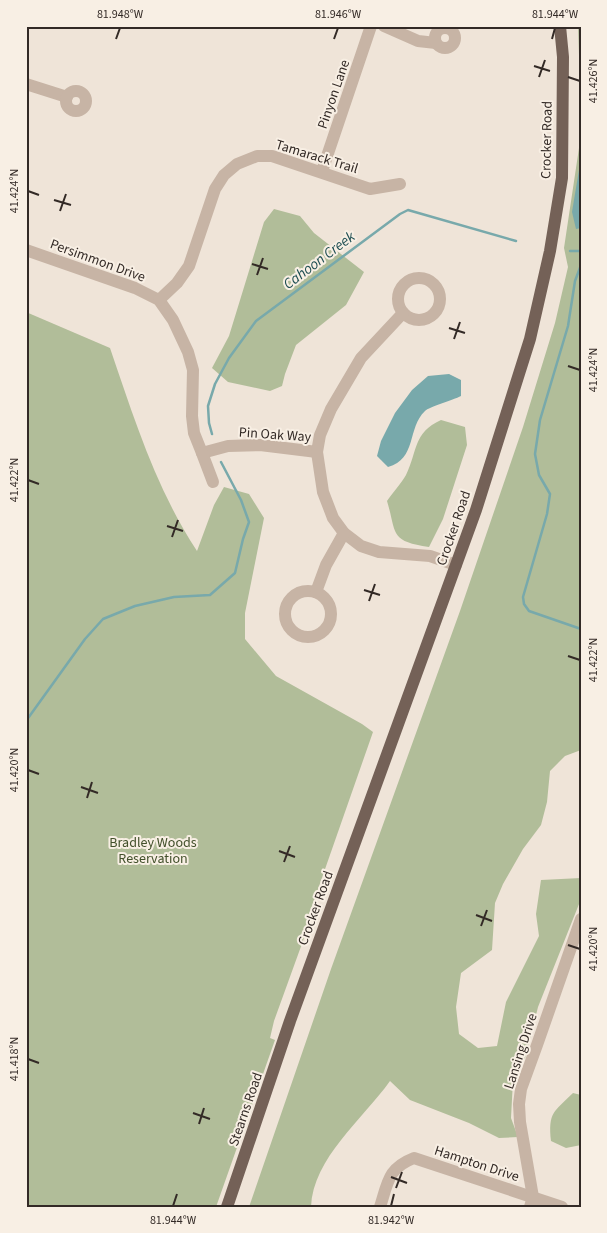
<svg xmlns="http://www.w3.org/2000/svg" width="607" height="1233" viewBox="0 0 607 1233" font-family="'Source Sans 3',sans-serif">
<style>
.green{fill:#b1bd99}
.water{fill:#78a9ab}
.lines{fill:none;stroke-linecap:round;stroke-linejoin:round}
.stream{stroke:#78a9ab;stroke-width:2.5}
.minor{stroke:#c7b4a5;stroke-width:12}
.major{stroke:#746157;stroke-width:12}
.ticks{fill:none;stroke:#332a26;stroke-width:2}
.labels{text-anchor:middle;stroke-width:4;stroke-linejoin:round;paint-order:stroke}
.street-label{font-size:14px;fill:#332a26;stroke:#f8efe4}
.park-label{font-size:14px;fill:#42502b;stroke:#f8efe4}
.water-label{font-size:15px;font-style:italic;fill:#1e4e52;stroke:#f8efe4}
.neatline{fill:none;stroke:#332a26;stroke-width:2}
.ticks-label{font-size:12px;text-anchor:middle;fill:#332a26}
</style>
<rect width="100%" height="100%" fill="#efe4d8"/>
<g class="green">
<path d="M578 26H581V750L565 756 550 771 547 802 541 825 523 849 503 884 495 903 492 950 461 973 456 1007 459 1034 478 1048 497 1046 506 1002 539 936 536 914 541 880 581 878V899L538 1007 526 1056 513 1080 511 1118 518 1137 499 1138 469 1123 410 1100 390 1081C363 1119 313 1158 311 1207H249L331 969 460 611 523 427 555 323 568 267 564 248 579 148 580 84Z"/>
<path d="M274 209 300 216 314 233 364 272 346 305 296 345 285 374 282 386 270 391 228 382 212 368 229 336 264 222Z"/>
<path d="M26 312 110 348C134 418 156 489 197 551L214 505 224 487 249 494 264 518 245 613V639L276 676 362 724 373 732 310 912 312 916 274 1021 270 1038 275 1040 216 1207H26Z"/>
<path d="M441 420 465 427 467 445 443 519 429 547C389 541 397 534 387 501 393 492 401 484 406 475 418 450 413 433 441 420Z"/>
<path d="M573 1093 581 1095V1145L566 1148 551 1141C548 1112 554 1112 573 1093Z"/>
</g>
<g class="water">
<path d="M581 158V228L576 229 572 212Z"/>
<path d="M449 374 461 380V396C453 400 429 407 425 411 407 428 417 459 388 467L377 456 381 441 395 413 412 390 428 376Z"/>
</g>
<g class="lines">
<g class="stream">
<path d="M570 251H581"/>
<path d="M581 265 575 281 568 326 540 420 535 454 539 475 550 494 547 514 523 597 524 604 529 611 581 629"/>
<path d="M212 434 209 423 208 406 215 384 229 358 256 321 400 214 408 210 516 241"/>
<path d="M26 721 85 639 103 619 135 606 174 597 210 595 235 573 243 539 249 522 241 500 221 462"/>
</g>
<g class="minor">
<path d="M384 26 418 41 436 43"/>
<circle cx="445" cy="38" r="10"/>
<path d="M26 84 67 97"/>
<circle cx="76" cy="101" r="10"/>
<path d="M322 171 371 26"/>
<path d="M26 250 135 288 159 300 173 320 188 352 193 370 192 416 194 433 202 453 228 446 260 445 317 452"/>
<circle cx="419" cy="299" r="21"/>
<path d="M159 300 177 283 189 266 215 189 224 175 237 164 257 156H272L370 189 400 184"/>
<path d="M403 313 361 358 331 409 320 435 317 452 323 492 333 518 344 533 361 546 379 552 430 556 456 565"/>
<path d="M202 453 213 482"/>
<circle cx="308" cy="614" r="23"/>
<path d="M316 592 326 565 344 533"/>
<path d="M380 1207C388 1182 388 1168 414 1158L562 1207"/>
<path d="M530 1207 533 1197 520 1122 519 1104 521 1089 537 1045 581 919"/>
</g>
<path class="major" d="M227 1207 290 1021 476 510 530 339 550 251 562 178 563 57 560 26"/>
</g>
<path class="ticks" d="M116 39 120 28M334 39 338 28M552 39 555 28M534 66 550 71M539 77 545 60M568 77 580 81M28 191 39 195M54 200 71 205M60 211 66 194M252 264 268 269M257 275 263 258M449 328 465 333M454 339 460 322M568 366 580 370M28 480 39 484M167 526 183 531M172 537 178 520M364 590 380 595M369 601 375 584M568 656 580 660M28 770 39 774M81 787 98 793M87 798 92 782M279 851 295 857M284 862 290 846M476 915 492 921M481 926 487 910M568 945 580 949M28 1059 39 1063M193 1113 210 1119M199 1124 204 1108M391 1177 407 1183M396 1188 402 1172M173 1206 177 1194M391 1206 394 1194"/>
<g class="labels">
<g class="street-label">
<text transform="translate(333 94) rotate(-71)" y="5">Pinyon Lane</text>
<text transform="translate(546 140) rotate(-89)" y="5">Crocker Road</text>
<text transform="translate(317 156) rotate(17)" y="5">Tamarack Trail</text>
<text transform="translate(98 260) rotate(20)" y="5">Persimmon Drive</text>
<text transform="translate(275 434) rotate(4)" y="5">Pin Oak Way</text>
<text transform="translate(453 528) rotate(-71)" y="5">Crocker Road</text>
<text transform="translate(315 908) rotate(-70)" y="5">Crocker Road</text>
<text transform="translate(520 1051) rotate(-72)" y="5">Lansing Drive</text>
<text transform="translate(245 1109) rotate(-71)" y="5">Stearns Road</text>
<text transform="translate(477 1163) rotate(18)" y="5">Hampton Drive</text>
</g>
<g class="park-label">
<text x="153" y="847">Bradley Woods<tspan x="153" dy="16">Reservation</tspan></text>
</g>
<g class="water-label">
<text transform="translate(319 260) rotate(-37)" y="5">Cahoon Creek</text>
</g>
</g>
<rect width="607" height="1233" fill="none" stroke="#f8efe4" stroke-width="55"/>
<rect x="28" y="28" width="552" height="1178" class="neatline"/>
<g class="ticks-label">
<text x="120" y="18">81.948°W</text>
<text x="338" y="18">81.946°W</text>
<text x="555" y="18">81.944°W</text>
<text transform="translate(593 81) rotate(-90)" y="4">41.426°N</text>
<text transform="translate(14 191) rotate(-90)" y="4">41.424°N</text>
<text transform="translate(593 370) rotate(-90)" y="4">41.424°N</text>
<text transform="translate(14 480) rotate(-90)" y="4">41.422°N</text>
<text transform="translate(593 660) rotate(-90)" y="4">41.422°N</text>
<text transform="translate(14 770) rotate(-90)" y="4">41.420°N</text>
<text transform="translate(593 949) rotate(-90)" y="4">41.420°N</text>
<text transform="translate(14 1059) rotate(-90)" y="4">41.418°N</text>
<text x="173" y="1224">81.944°W</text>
<text x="391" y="1224">81.942°W</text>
</g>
</svg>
